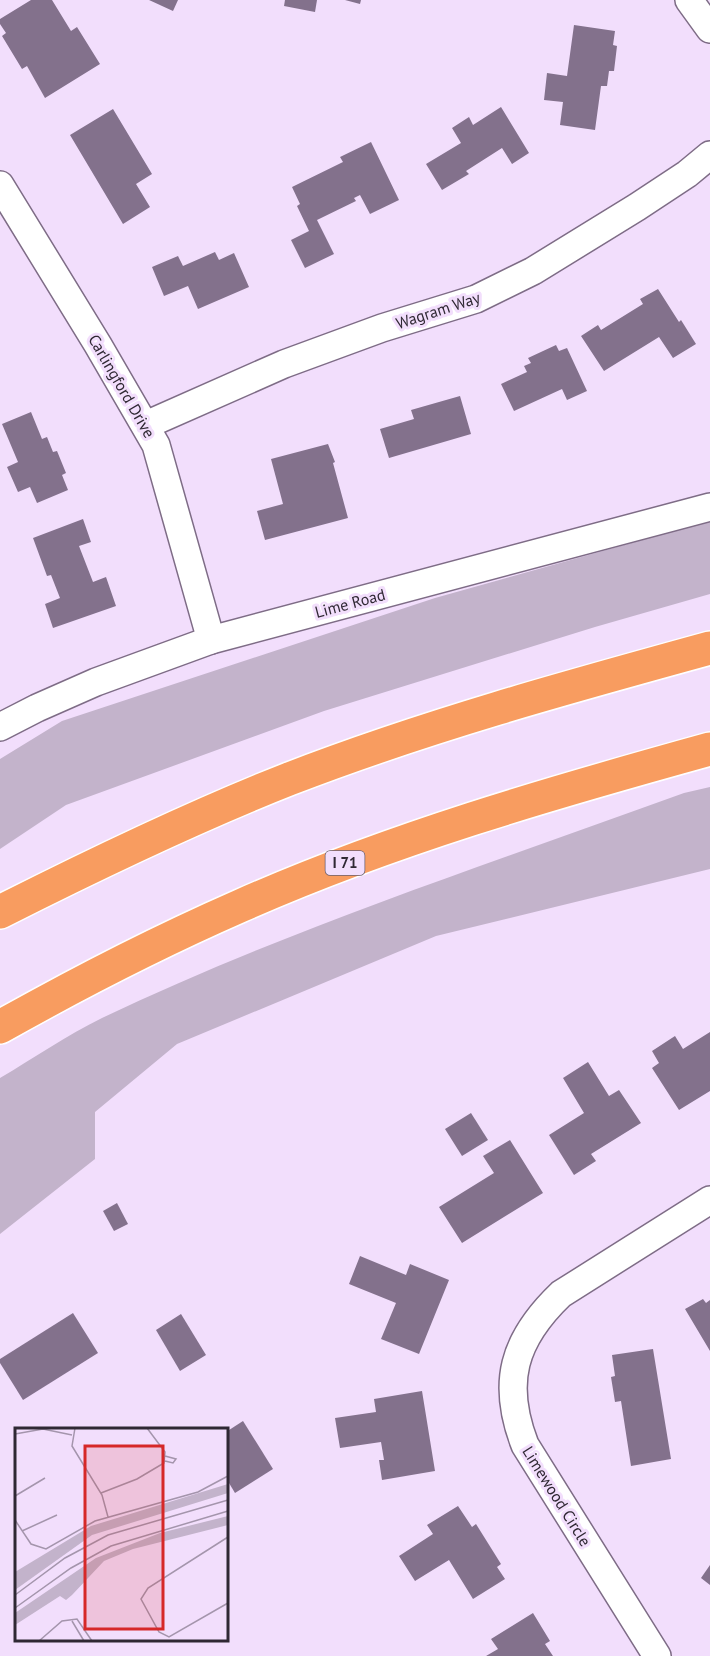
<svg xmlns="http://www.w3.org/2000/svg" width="710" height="1656" viewBox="0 0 710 1656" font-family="'PT Sans',sans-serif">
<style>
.green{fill:#c3b3cb}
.building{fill:#83718c}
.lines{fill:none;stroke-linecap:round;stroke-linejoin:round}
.street-casing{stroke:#7e6c86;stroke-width:30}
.highway-casing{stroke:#fff;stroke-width:36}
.street{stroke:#fff;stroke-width:27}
.highway{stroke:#f89c60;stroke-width:33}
.labels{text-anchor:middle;stroke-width:6;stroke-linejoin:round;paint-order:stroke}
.shield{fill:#f2defc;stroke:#6a5f6f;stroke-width:1.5}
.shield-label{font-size:15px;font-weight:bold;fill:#2f2833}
.street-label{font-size:16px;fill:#2f2833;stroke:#f2defc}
.inset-road{fill:none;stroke:#a495ac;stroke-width:1.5}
.view{fill:#d62828;fill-opacity:0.15;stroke:#d62828;stroke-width:3}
.inset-edge{fill:none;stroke:#2f2833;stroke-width:3}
</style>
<rect width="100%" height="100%" fill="#f2defc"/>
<g class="green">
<path d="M710 521V594L595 627 324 711 66 805 0 849V759L62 721 435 598Z"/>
<path d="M710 787V869L436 936 177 1044 95 1112V1159L0 1234V1078C34 1058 67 1035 102 1018 289 929 489 864 684 793Z"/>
</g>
<g class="building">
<path d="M31 0H52L71 31 77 27 100 64 45 98 27 66 22 69 2 36 6 33 0 24V19Z"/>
<path d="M149 0H178L173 11Z"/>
<path d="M285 0H317L315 12 284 6Z"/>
<path d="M345 0H361L360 4Z"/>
<path d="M574 25 615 31 613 45 617 46 614 71H609L607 86H601L595 130 560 125 563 102 544 100 547 73 567 76Z"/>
<path d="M501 107 529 153 512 164 502 148 466 171 469 174 442 190 426 164 461 143 452 128 469 117 473 125Z"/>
<path d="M113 109 152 174 136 184 150 207 123 224 70 135Z"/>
<path d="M371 142 399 200 370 214 360 195 354 198 356 201 317 220 334 254 305 268 291 240 309 231 297 206 300 204 292 187 343 162 340 157Z"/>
<path d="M215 252 219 260 234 253 249 287 198 309 188 286 164 296 152 267 178 256 183 266Z"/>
<path d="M658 289 679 322 681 320 696 344 673 358 659 337 604 371 581 336 598 325 601 330 643 304 640 299Z"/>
<path d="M556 345 559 351 567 348 587 391 567 400 562 389 514 411 501 384 527 372 524 366 531 363 528 358Z"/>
<path d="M460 396 471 434 389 458 380 429 414 419 411 410Z"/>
<path d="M31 412 42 439 47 437 53 452 57 451 66 473 62 475 68 490 37 503 30 487 18 492 7 467 18 462 2 424Z"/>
<path d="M328 444 335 462 333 463 348 518 265 540 257 511 283 504 271 459Z"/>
<path d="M83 519 91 542 79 546 93 582 106 577 116 606 53 628 45 604 60 598 51 575 47 576 33 538Z"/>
<path d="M710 1032V1091L679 1110 652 1068 659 1063 652 1051 675 1036 683 1049Z"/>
<path d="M588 1062 609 1096 619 1090 641 1123 591 1154 596 1161 574 1175 549 1135 584 1113 563 1078Z"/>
<path d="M471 1113 488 1140 462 1156 445 1129Z"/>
<path d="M510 1140 543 1193 462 1243 439 1207 494 1173 483 1156Z"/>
<path d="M117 1203 128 1224 114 1231 103 1211Z"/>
<path d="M360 1256 406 1275 410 1264 449 1280 419 1354 381 1339 396 1303 349 1284Z"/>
<path d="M703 1299 706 1303 710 1300V1351L685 1309Z"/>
<path d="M73 1313 98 1353 23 1400 0 1363V1359Z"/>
<path d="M181 1314 206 1355 180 1371 156 1330Z"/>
<path d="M653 1349 671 1459 631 1466 621 1401 615 1402 611 1377 615 1376 612 1355Z"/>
<path d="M422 1391 435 1471 382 1480 379 1460H384L381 1442 340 1448 335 1418 376 1412 374 1399Z"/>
<path d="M243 1421 273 1469 235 1493 226 1478V1432Z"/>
<path d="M458 1506 472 1527 476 1524 501 1564 497 1567 505 1579 473 1599 449 1560 415 1581 399 1556 433 1534 427 1525Z"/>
<path d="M710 1565V1585L701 1578Z"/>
<path d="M533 1613 550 1641 545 1644 553 1656H486L498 1649 491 1639Z"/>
</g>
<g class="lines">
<defs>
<g id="street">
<path d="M689 0 710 29"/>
<path d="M0 185 98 345 156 445 211 640"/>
<path d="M146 425 284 364 382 328 476 299 533 271 637 207 687 174 710 155"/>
<path d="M0 727 37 708 96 682 211 640 710 507"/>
<path d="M657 1656 525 1445C501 1383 513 1340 561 1294L710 1200"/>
</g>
<g id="highway">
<path d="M0 912C95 864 190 818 289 779 426 726 568 687 710 648"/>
<path d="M0 1027C78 983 158 942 240 906 391 839 551 793 710 749"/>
</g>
</defs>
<use href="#street" class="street-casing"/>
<use href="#highway" class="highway-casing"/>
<use href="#street" class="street"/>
<use href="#highway" class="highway"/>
</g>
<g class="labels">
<rect class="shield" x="325.5" y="851" width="39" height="24" rx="4.5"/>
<g class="shield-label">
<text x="345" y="868">I 71</text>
</g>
<g class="street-label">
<text transform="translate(438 310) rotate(-18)" y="6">Wagram Way</text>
<text transform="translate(122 386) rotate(60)" y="6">Carlingford Drive</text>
<text transform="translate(350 603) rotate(-15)" y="6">Lime Road</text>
<text transform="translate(557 1496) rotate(58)" y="6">Limewood Circle</text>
</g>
</g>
<g transform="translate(15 1428)">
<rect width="213" height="213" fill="#f2defc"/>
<path d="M213 56V65L77 107 0 162V144L76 98ZM213 88V97L118 121 89 133 57 167 51 172 45 168 0 197V185L81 130 145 105Z" fill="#c3b3cb"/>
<path class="inset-road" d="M60 0 57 18 87 67 93 89M89 0H119M0 6 28 1 57 7M150 33 158 35 161 31 150 28M86 65 122 51 149 35 150 24 132 0M0 68 30 50M0 92 16 116 31 121 80 93 183 64 213 48M7 103 42 87M213 109 133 160 126 171 144 204 154 209 213 175M0 167 50 130 93 107 213 72M0 180 56 140 96 118 213 83M57 193 69 213M24 213 47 193 62 191 77 213"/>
<path class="view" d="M70 18H148V201H70Z"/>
<rect width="213" height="213" class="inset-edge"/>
</g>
</svg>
